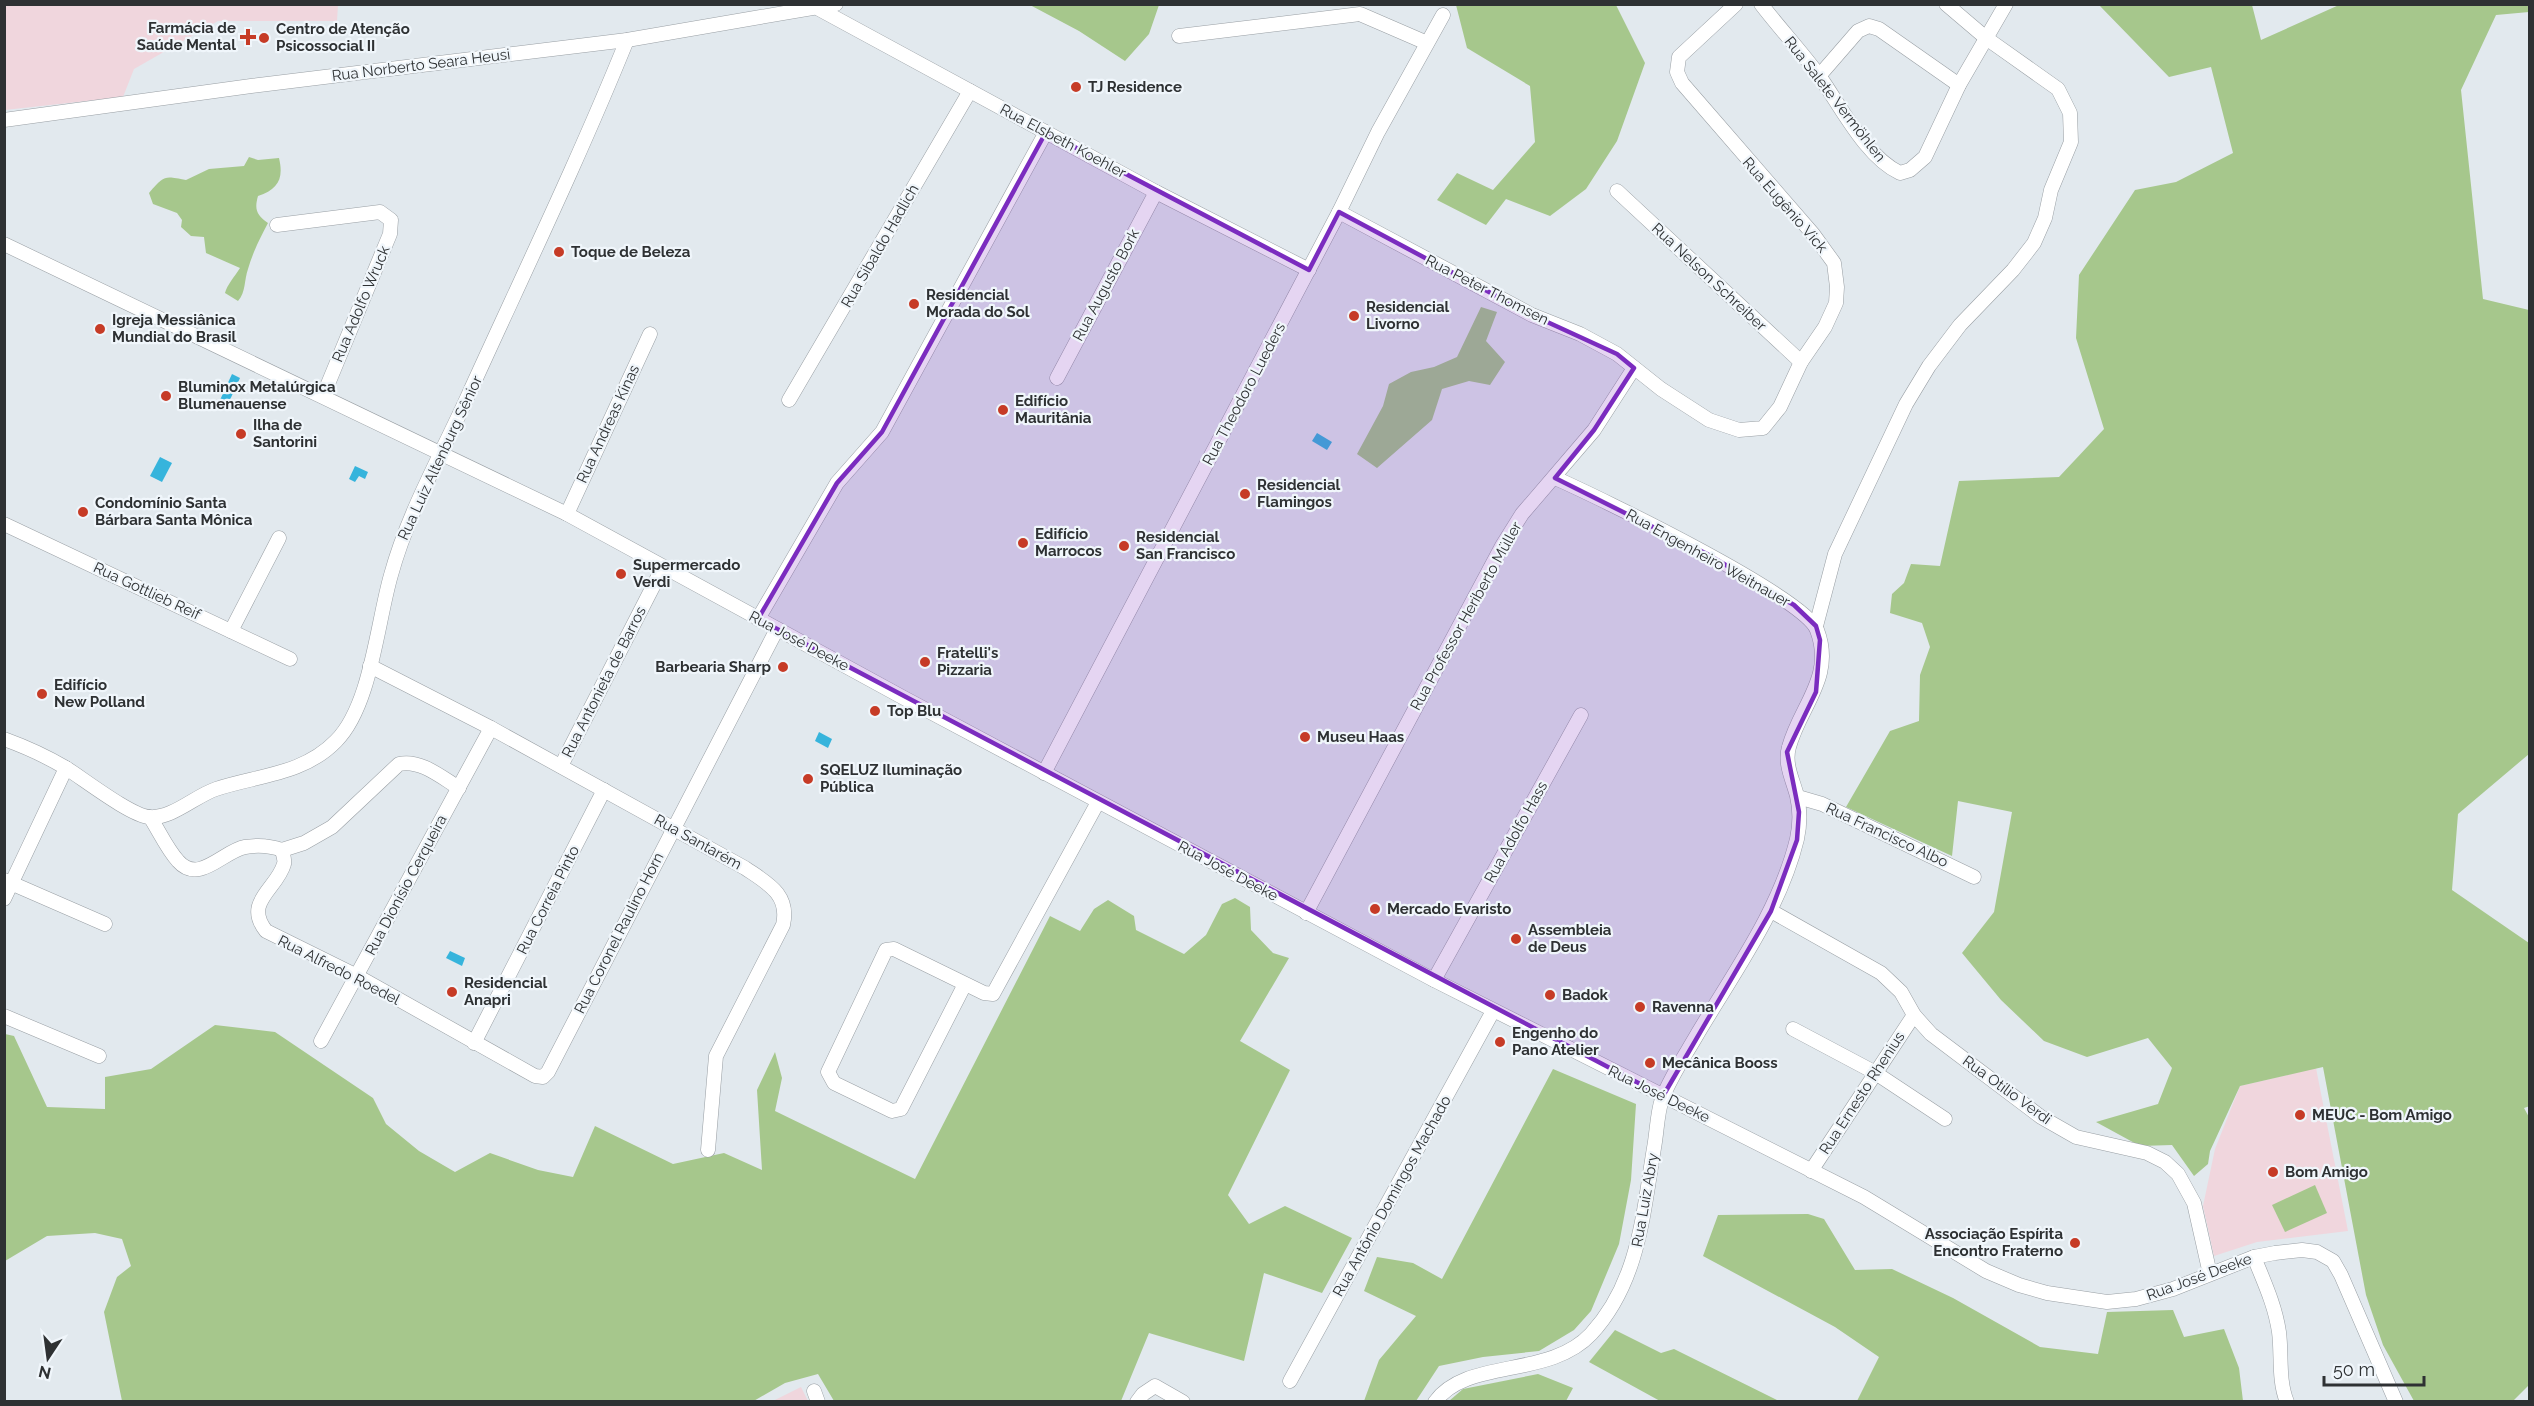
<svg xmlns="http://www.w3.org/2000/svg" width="2534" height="1406" viewBox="0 0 2534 1406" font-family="Raleway,sans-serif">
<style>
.education{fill:#f0d6dd}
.green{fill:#a6c78c}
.water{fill:#36b4dc}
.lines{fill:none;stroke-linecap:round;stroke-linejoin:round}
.minor-casing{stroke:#999fa4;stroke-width:15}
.minor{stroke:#fff;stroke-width:14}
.marked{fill:#7b2cbf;fill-opacity:0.2;stroke:#7b2cbf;stroke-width:4.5;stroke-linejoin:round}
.poi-dot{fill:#c63b26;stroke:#f0f6fb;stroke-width:2}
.labels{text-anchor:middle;stroke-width:4.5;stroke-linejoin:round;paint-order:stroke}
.poi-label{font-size:15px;font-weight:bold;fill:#2e3133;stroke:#f0f6fb;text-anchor:start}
.street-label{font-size:15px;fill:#2e3133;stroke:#f0f6fb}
</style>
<rect width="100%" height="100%" fill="#e2e9ee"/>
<g class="education">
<path d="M4 5H338L337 21H218L134 69 123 97 5 110Z"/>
<path d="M2316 1068 2348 1231 2257 1242 2214 1256 2203 1206 2215 1149 2240 1086Z"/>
<path d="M801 1387 808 1401H773Z"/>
</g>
<g class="green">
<path d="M1030 5 1159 4V5L1149 34 1125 61 1079 31Z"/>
<path d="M1456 5H1616L1645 63 1617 141 1586 189 1550 216 1506 199 1486 225 1437 200 1457 173 1493 190 1535 142 1530 86 1467 48Z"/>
<path d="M2099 5H2252L2261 40 2339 5H2529V12L2496 15 2461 90 2483 299 2529 310V754L2458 814 2452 890 2529 943 2530 1106 2524 1108 2530 1119 2529 1385 2513 1401H2414L2383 1345 2366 1295 2323 1067 2240 1086 2210 1151 2208 1164 2194 1176 2172 1145 2140 1146 2096 1122 2158 1104 2172 1068 2148 1038 2087 1057 2044 1041 2001 1000 1962 953 1994 912 2012 812 1958 801 1952 856 1846 807 1890 731 1919 721 1920 675 1930 647 1922 623 1890 613 1892 594 1904 583 1911 564 1940 566 1959 481 2059 477 2104 429 2076 338 2079 275 2135 190 2176 182 2233 153 2211 67 2169 77Z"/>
<path d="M249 157 258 160 279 158C284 179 278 189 258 196 254 210 257 215 268 223 260 238 253 252 248 269 244 280 246 292 238 301L225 293C227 285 235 276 240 268L206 253 204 237 191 236 181 227 182 220 177 213 153 204 149 193C165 175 164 176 186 180L209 169 244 166Z"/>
<path d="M1481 307 1497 312 1486 341 1505 362 1490 385 1469 381 1442 389 1432 420 1377 468 1357 454 1383 406 1389 384 1411 372 1434 367 1457 357Z"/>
<path d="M1235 898 1250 907 1251 930 1273 953 1289 958 1240 1041 1290 1070 1228 1195 1249 1224 1285 1206 1352 1238 1322 1293 1264 1273 1244 1361 1149 1333 1121 1401H834L818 1374 785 1383 752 1402 122 1401 104 1312 117 1277 131 1266 122 1239 95 1233 47 1236 5 1261V1034L14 1036 47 1107 105 1109V1077L151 1069 215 1025 275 1032 373 1098 386 1124 419 1151 455 1172 490 1153 538 1170 573 1177 595 1126 673 1164 724 1153 762 1170 757 1090 775 1052 782 1078 775 1111 915 1179 1050 916 1080 931 1094 909 1108 900 1134 916 1136 930 1184 954 1206 935 1222 904Z"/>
<path d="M1553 1069 1636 1104 1631 1180 1619 1244 1591 1311 1574 1330 1539 1351 1483 1357 1439 1366 1416 1401H1364L1379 1360 1416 1316 1364 1291 1377 1257 1413 1263 1442 1279Z"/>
<path d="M2315 1185 2327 1213 2285 1232 2272 1205Z"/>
<path d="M1808 1214 1824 1219 1855 1270 1892 1269 1953 1298 2040 1347 2098 1354 2107 1312 2173 1310 2184 1337 2224 1329 2239 1368 2243 1401H1857L1879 1357 1835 1327 1703 1256 1718 1215Z"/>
<path d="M1615 1330 1661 1353 1674 1349 1779 1401H1660L1589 1362Z"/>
<path d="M1538 1374 1573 1388 1566 1401H1449L1463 1389Z"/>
</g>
<g class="water">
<path d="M232 374 240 378 228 404 220 400Z"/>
<path d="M1317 433 1332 442 1327 450 1312 441Z"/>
<path d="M160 457 172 463 162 482 150 476Z"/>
<path d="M355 466 368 472 365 479 359 476 355 482 349 479Z"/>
<path d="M819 732 832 739 828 748 815 741Z"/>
<path d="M450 951 465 958 462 966 446 958Z"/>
</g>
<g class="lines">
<defs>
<g id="minor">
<path d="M1761 4C1780 29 1802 52 1820 77 1841 107 1866 157 1900 173L1910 170 1925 157 1959 85 2006 4"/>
<path d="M819 9 1156 192 1309 270"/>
<path d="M1179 36 1360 14 1427 43"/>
<path d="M1819 76 1858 31 1869 26 1879 29 1959 85"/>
<path d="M4 120 251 86 627 40 836 4"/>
<path d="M1617 191 1801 362"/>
<path d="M1339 212 1532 315 1580 334 1617 354 1661 389 1709 420 1739 430 1763 428 1780 407 1801 362 1825 327 1836 303 1837 287 1834 263 1813 234 1682 83 1677 72 1679 57 1736 4"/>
<path d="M277 225 380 212 391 220 390 234 323 396"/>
<path d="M4 244 567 514 904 698 1434 980 1864 1197 1986 1271 2019 1285 2047 1293 2107 1302 2136 1299 2173 1289 2254 1257 2275 1253 2302 1250 2317 1252 2333 1261 2341 1275 2396 1402"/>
<path d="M1057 378 1156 192"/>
<path d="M789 400 970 91"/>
<path d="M567 514 650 334"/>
<path d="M4 524 290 659"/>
<path d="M758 619 837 483 882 432 1046 132"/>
<path d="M1816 626 1835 554 1906 404 1929 366 1960 325 2013 270 2034 243 2045 218 2051 190 2071 142 2070 113 2058 89 1986 38 1946 4"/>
<path d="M231 631 279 538"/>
<path d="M370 666 491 728 745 868C767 883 790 894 783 925L716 1056 708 1150"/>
<path d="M4 739C26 747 46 756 66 768 85 780 130 815 149 817 172 819 195 796 216 789 258 775 303 775 336 741 371 706 377 623 391 575 408 513 440 457 467 398 521 279 578 161 627 40"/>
<path d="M561 766 663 567"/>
<path d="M1044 773 1339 212 1378 132 1443 15"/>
<path d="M1798 797 1822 804 1974 877"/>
<path d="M150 817C159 831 167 849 178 861 199 885 223 851 245 847 257 845 271 846 282 850"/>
<path d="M282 850C283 854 285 861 284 864 277 889 243 902 266 931L357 976 535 1076 543 1077 548 1072 777 629"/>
<path d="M282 850 304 843 332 827 399 764C420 759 441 777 459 788"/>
<path d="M4 880 105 924"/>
<path d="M4 899 66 768"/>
<path d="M1771 911 1881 973 1901 992 1914 1015 1931 1034 2041 1117 2076 1137 2147 1153 2165 1162 2178 1174 2194 1203 2210 1274"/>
<path d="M1306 913 1502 546 1522 514 1594 430 1634 368"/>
<path d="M1434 980 1581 715"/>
<path d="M965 984 901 1109 892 1111 834 1083 828 1072 886 950 894 949 984 993 993 994 1098 802"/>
<path d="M4 1016 99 1056"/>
<path d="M1793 1029 1874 1072 1945 1119"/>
<path d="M321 1041 491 728"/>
<path d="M474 1043 604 790"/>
<path d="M1811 1171 1914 1015"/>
<path d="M2254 1257C2264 1282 2275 1305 2279 1332 2282 1355 2278 1380 2287 1402"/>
<path d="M1290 1381 1493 1011"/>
<path d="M814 1391 818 1402"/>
<path d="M1137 1402 1143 1394 1155 1386 1183 1402"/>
<path d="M1435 1402C1466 1358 1549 1379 1591 1334 1639 1282 1643 1214 1654 1148 1657 1132 1657 1114 1662 1099 1671 1076 1686 1054 1698 1033 1735 971 1780 909 1797 839 1800 825 1800 809 1797 796 1793 780 1784 764 1789 747 1800 706 1835 677 1817 630 1805 597 1596 496 1555 478"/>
</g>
</defs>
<use href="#minor" class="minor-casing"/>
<use href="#minor" class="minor"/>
</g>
<path class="marked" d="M1046 132 1309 270 1339 212 1532 315 1617 354 1634 368 1594 430 1555 478 1707 554 1794 605 1816 626 1820 640 1816 692 1787 752 1799 812 1797 840 1771 911 1663 1096 758 619 837 483 882 432Z"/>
<g class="poi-dot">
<path d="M245 28h6v6h6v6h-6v6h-6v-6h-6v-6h6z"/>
<circle cx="264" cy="38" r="6"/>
<circle cx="1076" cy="87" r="6"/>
<circle cx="559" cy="252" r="6"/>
<circle cx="914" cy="304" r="6"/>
<circle cx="1354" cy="316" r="6"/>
<circle cx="100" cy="329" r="6"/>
<circle cx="166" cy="396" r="6"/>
<circle cx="1003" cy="410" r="6"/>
<circle cx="241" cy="434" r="6"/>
<circle cx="1245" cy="494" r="6"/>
<circle cx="83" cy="512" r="6"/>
<circle cx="1023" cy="543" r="6"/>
<circle cx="1124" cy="546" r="6"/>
<circle cx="621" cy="574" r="6"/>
<circle cx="925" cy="662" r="6"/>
<circle cx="783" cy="667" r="6"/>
<circle cx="42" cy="694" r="6"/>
<circle cx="875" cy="711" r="6"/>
<circle cx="1305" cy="737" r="6"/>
<circle cx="808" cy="779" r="6"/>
<circle cx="1375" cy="909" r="6"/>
<circle cx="1516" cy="939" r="6"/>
<circle cx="452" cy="992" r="6"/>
<circle cx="1550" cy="995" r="6"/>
<circle cx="1640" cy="1007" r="6"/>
<circle cx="1500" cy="1042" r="6"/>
<circle cx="1650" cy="1063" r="6"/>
<circle cx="2300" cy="1115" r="6"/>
<circle cx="2273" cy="1172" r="6"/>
<circle cx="2075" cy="1243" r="6"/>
</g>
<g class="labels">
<g class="poi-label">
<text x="236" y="33" text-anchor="end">Farmácia de<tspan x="236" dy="17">Saúde Mental</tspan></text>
<text x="276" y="34">Centro de Atenção<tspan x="276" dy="17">Psicossocial II</tspan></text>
<text x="1088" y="92">TJ Residence</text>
<text x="571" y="257">Toque de Beleza</text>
<text x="926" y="300">Residencial<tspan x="926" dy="17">Morada do Sol</tspan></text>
<text x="1366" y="312">Residencial<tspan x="1366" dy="17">Livorno</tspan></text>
<text x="112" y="325">Igreja Messiânica<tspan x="112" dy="17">Mundial do Brasil</tspan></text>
<text x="178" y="392">Bluminox Metalúrgica<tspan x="178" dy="17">Blumenauense</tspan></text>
<text x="1015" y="406">Edifício<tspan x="1015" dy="17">Mauritânia</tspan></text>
<text x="253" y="430">Ilha de<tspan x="253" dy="17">Santorini</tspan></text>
<text x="1257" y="490">Residencial<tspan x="1257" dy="17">Flamingos</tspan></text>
<text x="95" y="508">Condomínio Santa<tspan x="95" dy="17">Bárbara Santa Mônica</tspan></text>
<text x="1035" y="539">Edifício<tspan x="1035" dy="17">Marrocos</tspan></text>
<text x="1136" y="542">Residencial<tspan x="1136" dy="17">San Francisco</tspan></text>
<text x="633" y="570">Supermercado<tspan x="633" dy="17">Verdi</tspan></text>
<text x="937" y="658">Fratelli's<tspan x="937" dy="17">Pizzaria</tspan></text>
<text x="771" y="672" text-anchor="end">Barbearia Sharp</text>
<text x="54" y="690">Edifício<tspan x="54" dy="17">New Polland</tspan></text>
<text x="887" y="716">Top Blu</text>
<text x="1317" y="742">Museu Haas</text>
<text x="820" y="775">SQELUZ Iluminação<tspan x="820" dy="17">Pública</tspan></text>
<text x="1387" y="914">Mercado Evaristo</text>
<text x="1528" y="935">Assembleia<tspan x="1528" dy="17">de Deus</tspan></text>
<text x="464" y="988">Residencial<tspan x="464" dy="17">Anapri</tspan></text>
<text x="1562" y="1000">Badok</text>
<text x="1652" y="1012">Ravenna</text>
<text x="1512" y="1038">Engenho do<tspan x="1512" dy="17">Pano Atelier</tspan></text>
<text x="1662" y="1068">Mecânica Booss</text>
<text x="2312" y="1120">MEUC - Bom Amigo</text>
<text x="2285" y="1177">Bom Amigo</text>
<text x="2063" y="1239" text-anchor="end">Associação Espírita<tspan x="2063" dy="17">Encontro Fraterno</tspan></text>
</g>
<g class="street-label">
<text transform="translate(421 65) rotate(-7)" y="5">Rua Norberto Seara Heusi</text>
<text transform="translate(1835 99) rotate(52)" y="5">Rua Salete Vermöhlen</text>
<text transform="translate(1063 141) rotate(28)" y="5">Rua Elsbeth Koehler</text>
<text transform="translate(1785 205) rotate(49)" y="5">Rua Eugênio Vick</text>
<text transform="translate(880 246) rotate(-60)" y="5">Rua Sibaldo Hadlich</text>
<text transform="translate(1709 277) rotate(43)" y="5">Rua Nelson Schreiber</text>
<text transform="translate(1106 285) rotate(-62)" y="5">Rua Augusto Bork</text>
<text transform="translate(1487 290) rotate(27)" y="5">Rua Peter Thomsen</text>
<text transform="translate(361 304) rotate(-67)" y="5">Rua Adolfo Wruck</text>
<text transform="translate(1244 394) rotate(-62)" y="5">Rua Theodoro Lueders</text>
<text transform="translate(608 424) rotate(-65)" y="5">Rua Andreas Kinas</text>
<text transform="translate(440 458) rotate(-65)" y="5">Rua Luiz Altenburg Sênior</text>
<text transform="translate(1708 558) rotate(29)" y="5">Rua Engenheiro Weitnauer</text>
<text transform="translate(147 591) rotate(25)" y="5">Rua Gottlieb Reif</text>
<text transform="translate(1466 616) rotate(-61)" y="5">Rua Professor Heriberto Müller</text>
<text transform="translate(799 641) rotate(28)" y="5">Rua José Deeke</text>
<text transform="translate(604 682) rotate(-63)" y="5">Rua Antonieta de Barros</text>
<text transform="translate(1516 832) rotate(-61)" y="5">Rua Adolfo Hass</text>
<text transform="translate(1887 835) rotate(25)" y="5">Rua Francisco Albo</text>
<text transform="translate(698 842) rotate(29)" y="5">Rua Santarém</text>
<text transform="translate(1228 871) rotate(28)" y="5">Rua José Deeke</text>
<text transform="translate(406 885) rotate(-62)" y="5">Rua Dionísio Cerqueira</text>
<text transform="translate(548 900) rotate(-63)" y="5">Rua Correia Pinto</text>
<text transform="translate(619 933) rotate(-63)" y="5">Rua Coronel Raulino Horn</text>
<text transform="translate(339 970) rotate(27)" y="5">Rua Alfredo Roedel</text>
<text transform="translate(2007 1090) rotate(36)" y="5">Rua Otílio Verdi</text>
<text transform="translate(1862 1093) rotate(-57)" y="5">Rua Ernesto Rhenius</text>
<text transform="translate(1659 1094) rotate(26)" y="5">Rua José Deeke</text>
<text transform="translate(1392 1196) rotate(-61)" y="5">Rua Antônio Domingos Machado</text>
<text transform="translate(1645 1200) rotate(-80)" y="5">Rua Luiz Abry</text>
<text transform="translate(2199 1277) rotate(-20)" y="5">Rua José Deeke</text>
</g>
</g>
<rect width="2534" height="1406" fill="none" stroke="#2e3133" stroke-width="12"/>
<g transform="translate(48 1358) rotate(193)" stroke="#f0f6fb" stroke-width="4.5" paint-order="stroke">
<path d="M0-4.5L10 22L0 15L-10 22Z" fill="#2e3133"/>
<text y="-9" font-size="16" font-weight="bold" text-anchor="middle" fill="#2e3133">N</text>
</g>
<path d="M2324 1376v9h100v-9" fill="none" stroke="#2e3133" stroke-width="3"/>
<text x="2333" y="1376" font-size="18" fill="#2e3133" stroke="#f0f6fb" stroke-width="4.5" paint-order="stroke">50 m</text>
</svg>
